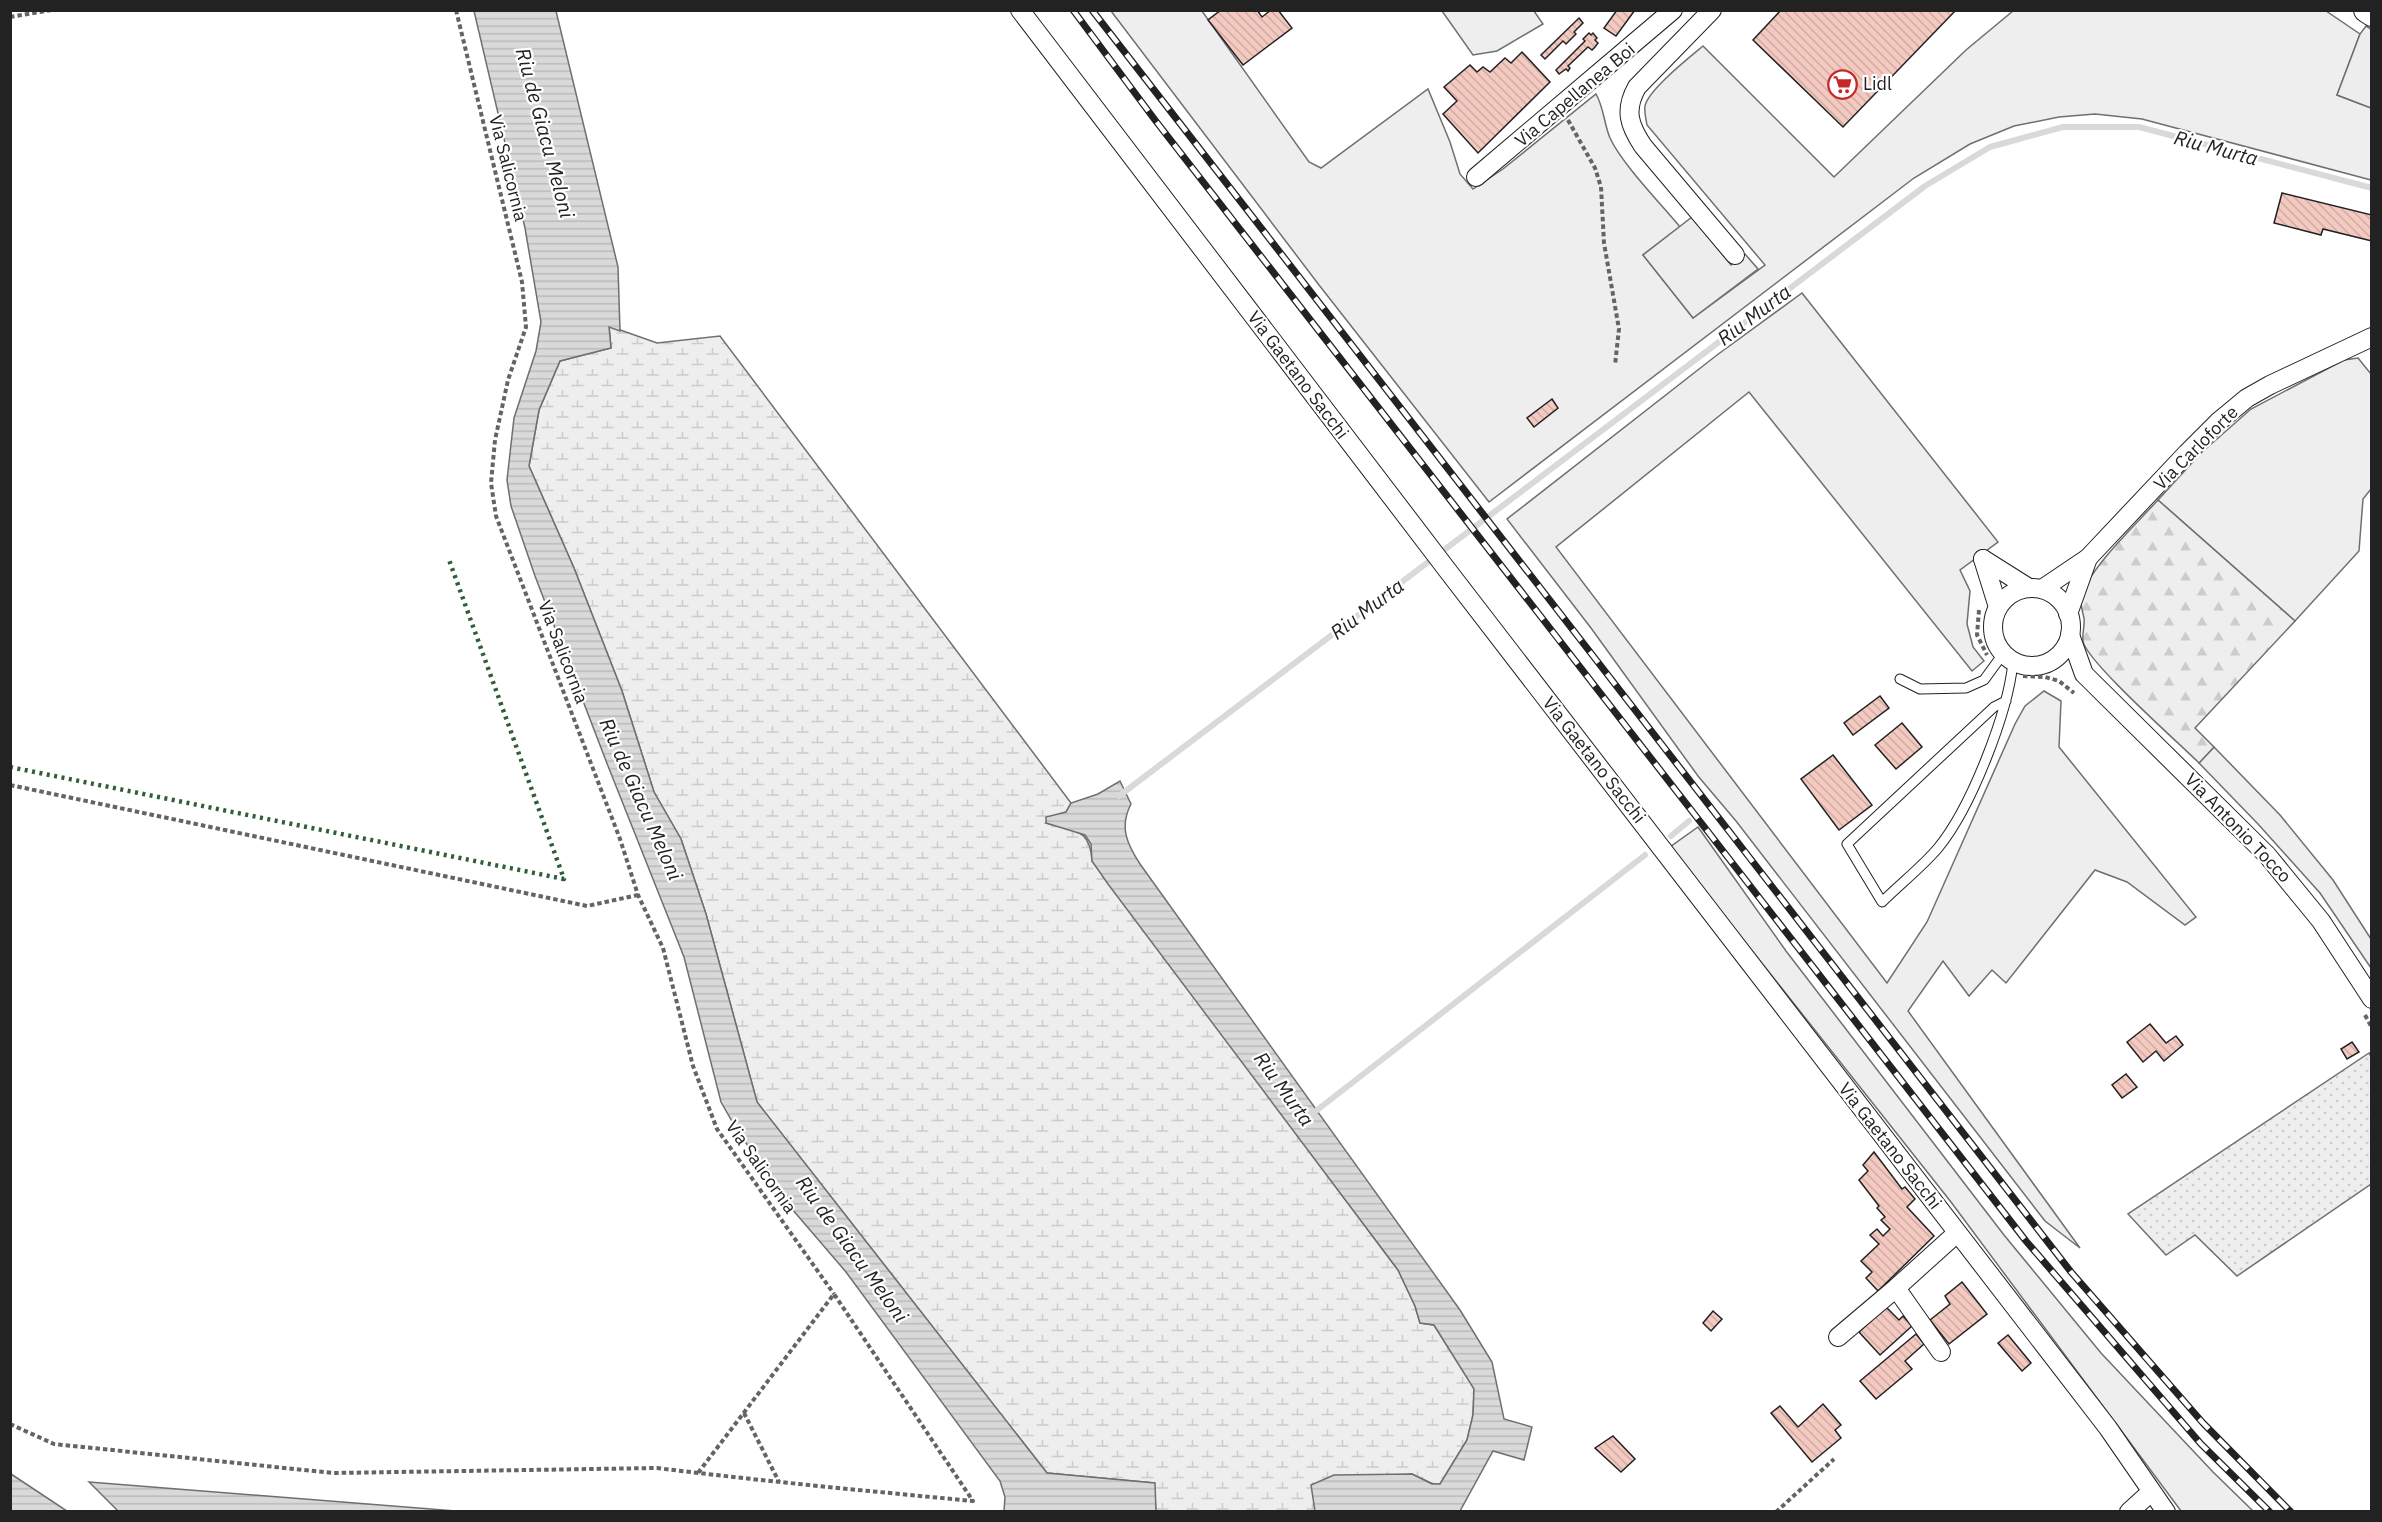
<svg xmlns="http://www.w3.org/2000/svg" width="2382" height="1522" viewBox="0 0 2382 1522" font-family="'IBM Plex Sans',sans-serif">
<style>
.grass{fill:#eee;stroke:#6f6f6f;stroke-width:1.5}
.forest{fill:url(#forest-firs);stroke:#6f6f6f;stroke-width:1.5}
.wetland{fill:url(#wetland-marsh);stroke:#6f6f6f;stroke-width:1.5}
.garden{fill:url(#garden-dots);stroke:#6f6f6f;stroke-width:1.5}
.parking{fill:#ededed;stroke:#6f6f6f;stroke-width:1.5}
.water{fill:url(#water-rules);stroke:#6f6f6f;stroke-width:1.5}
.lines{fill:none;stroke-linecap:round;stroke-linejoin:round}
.stream{stroke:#d9d9d9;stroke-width:6}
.building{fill:url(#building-back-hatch);stroke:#222;stroke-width:1.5}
.service-casing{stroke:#222;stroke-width:11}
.minor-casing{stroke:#222;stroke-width:20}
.secondary-casing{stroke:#222;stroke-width:26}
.path{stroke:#646464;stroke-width:4;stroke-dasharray:4.5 3;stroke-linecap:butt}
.service{stroke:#fff;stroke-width:9}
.minor{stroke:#fff;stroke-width:18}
.secondary{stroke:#fff;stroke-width:24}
.rail-casing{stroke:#222;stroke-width:7}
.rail{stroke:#fff;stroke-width:4.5;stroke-dasharray:14;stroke-linecap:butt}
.hedge{stroke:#2f5e38;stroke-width:4.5;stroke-dasharray:3 4.5;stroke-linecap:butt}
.labels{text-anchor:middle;stroke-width:4.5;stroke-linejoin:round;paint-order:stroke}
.poi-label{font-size:18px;fill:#222;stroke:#fff;text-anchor:start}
.street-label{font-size:18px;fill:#222;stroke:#fff}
.water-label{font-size:20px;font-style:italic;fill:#222;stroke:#fff}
</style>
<defs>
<pattern id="forest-firs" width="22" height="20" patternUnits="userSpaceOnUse" patternTransform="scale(1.5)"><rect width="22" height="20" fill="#eee"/><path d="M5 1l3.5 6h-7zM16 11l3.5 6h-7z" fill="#ccc"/></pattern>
<pattern id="wetland-marsh" width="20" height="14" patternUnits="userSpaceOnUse" patternTransform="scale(1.5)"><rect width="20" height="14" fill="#eee"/><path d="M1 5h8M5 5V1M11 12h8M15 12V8" fill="none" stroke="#ccc"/></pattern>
<pattern id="garden-dots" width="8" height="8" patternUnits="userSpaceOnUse" patternTransform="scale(1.5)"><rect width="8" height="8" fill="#eee"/><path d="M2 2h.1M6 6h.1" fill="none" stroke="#ccc" stroke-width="1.8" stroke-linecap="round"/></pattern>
<pattern id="water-rules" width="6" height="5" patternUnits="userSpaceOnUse" patternTransform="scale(1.5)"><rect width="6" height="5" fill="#d9d9d9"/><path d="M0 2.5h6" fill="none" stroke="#bababa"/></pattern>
<pattern id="building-back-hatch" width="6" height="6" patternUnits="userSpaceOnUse" patternTransform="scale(1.5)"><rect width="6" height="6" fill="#f3c9c0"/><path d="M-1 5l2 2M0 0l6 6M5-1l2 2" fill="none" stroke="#d0aca5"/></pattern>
</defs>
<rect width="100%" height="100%" fill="#fff"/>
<g class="grass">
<path d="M1111 11H1202L1309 162 1321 168 1428 89 1450 142 1460 174 1473 189 1503 169 1596 94C1604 108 1604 124 1610 138 1622 164 1661 204 1680 227L1643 255 1693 318 1765 265 1647 125C1646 119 1644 113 1645 106 1648 90 1690 57 1703 46L1834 177 1966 50 2013 11H2326L2360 34 2337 95 2371 108V180L2142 119 2095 114 2059 117 2014 126 1970 144 1914 178 1489 502 1319 285Z"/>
<path d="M1442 11H1534L1543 24 1497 51 1473 55Z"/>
<path d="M1802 293 1998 542 1960 570 1970 591 1967 624 1973 647 1984 661 1972 671 1749 392 1556 547 1887 983 1927 922 2015 724 2025 706 2044 691 2061 701 2059 747 2196 917 2185 925 2127 882 2095 870 2006 983 1992 970 1969 996 1943 961 1908 1011 2080 1248 2045 1221 1736 821 1698 776 1591 628 1507 519 1717 355Z"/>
<path d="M2358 358 2371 374V489L2363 499 2359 551 2295 621 2158 500 2201 453 2251 409 2344 360Z"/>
<path d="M2214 747 2280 815 2333 880 2371 939V968L2320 893 2258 824 2199 763Z"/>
<path d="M1698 827 1786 951 2004 1235 2101 1353 2213 1472 2253 1511H2181L1951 1202 1670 847Z"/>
</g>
<path class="forest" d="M2158 500 2295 621 2195 728 2214 747 2199 763C2180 744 2085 660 2083 641 2082 633 2085 626 2084 618 2082 609 2079 601 2083 592 2093 565 2138 522 2158 500Z"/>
<path class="wetland" d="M609 326 657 343 720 336 1071 803 1066 812 1046 823C1074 832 1090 827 1092 861L1398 1270 1415 1306 1420 1323 1434 1325 1474 1388 1473 1415 1467 1440 1440 1484H1433L1412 1474 1312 1485 1315 1511 1156 1512 1154 1483 1047 1473 757 1102 706 914 681 839 654 792 622 691 574 568 529 466 539 410 560 361 611 348Z"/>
<path class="garden" d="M2369 1053 2372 1058 2371 1184 2237 1276 2195 1235 2166 1255 2128 1214Z"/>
<g class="parking">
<path d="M2366 26 2371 29V108L2337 95 2360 34Z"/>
<path d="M1692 217 1731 265 1745 254 1758 269 1693 318 1643 255Z"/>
</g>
<g class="water">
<path d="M474 11H556L618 267 620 331 609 327 611 348 560 361 539 410 529 466 574 568 622 691 654 792 681 839 706 914 757 1102 1047 1473 1155 1483 1156 1511H1004L1005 1497 1000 1481 846 1272 792 1209 737 1130 721 1102 684 957 608 766 535 576 511 506 507 480 514 418 536 351 541 322 525 228Z"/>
<path d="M1120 781 1131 804C1119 827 1127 844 1140 864L1460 1310 1492 1362 1504 1419 1532 1427 1524 1460 1493 1451 1460 1511H1315L1311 1485 1334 1475 1412 1474 1432 1484H1440L1467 1440 1473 1415 1474 1389 1434 1325 1420 1323 1415 1306 1398 1270 1108 884 1092 861 1091 844 1085 835 1046 823V817L1066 812 1071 803 1098 794Z"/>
<path d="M11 1474 67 1511H11Z"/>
<path d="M89 1482 456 1511H118Z"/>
</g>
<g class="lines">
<g class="stream">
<path d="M1119 796 1925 186 1990 147 2063 127H2139L2372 188"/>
<path d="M1671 836 1689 821"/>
<path d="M1312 1114 1645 855"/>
</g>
</g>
<g class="building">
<path d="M1221 10H1257L1262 17 1271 10H1278L1292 28 1243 65 1208 20Z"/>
<path d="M1617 10H1635L1616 36 1604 28Z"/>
<path d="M1781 10H1956L1843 127 1753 40Z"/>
<path d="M1579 18 1583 23 1574 32 1576 34 1566 44 1563 41 1545 59 1541 55Z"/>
<path d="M1589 33 1591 35 1593 33 1597 38 1595 40 1598 43 1595 47 1592 50 1588 47 1568 66 1570 68 1568 71 1566 69 1559 74 1556 70 1585 41 1583 39Z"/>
<path d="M1522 52 1550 82 1478 153 1443 114 1457 101 1444 87 1470 65 1477 72 1483 67 1490 72 1505 58 1511 63Z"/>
<path d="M2282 193 2372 215V241L2323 229 2321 235 2274 223Z"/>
<path d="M1552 399 1558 408 1534 427 1527 418Z"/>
<path d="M1880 696 1889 708 1853 735 1844 723Z"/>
<path d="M1902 723 1922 747 1896 769 1875 745Z"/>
<path d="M1833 755 1872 805 1839 830 1801 779Z"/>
<path d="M2150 1024 2166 1043 2176 1036 2183 1045 2164 1061 2156 1051 2143 1062 2127 1042Z"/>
<path d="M2352 1042 2359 1052 2347 1059 2341 1049Z"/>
<path d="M2126 1074 2137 1087 2122 1098 2112 1085Z"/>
<path d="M1874 1152 1902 1189 1905 1187 1915 1199 1907 1207 1934 1236 1878 1291 1866 1278 1872 1272 1861 1261 1879 1244 1870 1235 1877 1229 1883 1236 1890 1229 1881 1220 1885 1217 1877 1208 1879 1206 1859 1180 1868 1171 1863 1165Z"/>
<path d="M1962 1282 1987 1314 1949 1344 1930 1320 1950 1304 1945 1296Z"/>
<path d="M1886 1307 1899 1320 1903 1316 1912 1326 1880 1355 1859 1332Z"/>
<path d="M1713 1311 1722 1319 1711 1331 1703 1323Z"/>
<path d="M1916 1334 1924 1344 1905 1361 1912 1369 1876 1399 1860 1381Z"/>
<path d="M2008 1335 2031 1363 2022 1371 1998 1343Z"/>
<path d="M1823 1404 1841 1425 1835 1430 1841 1438 1812 1462 1771 1413 1780 1406 1798 1427Z"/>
<path d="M1613 1436 1635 1459 1621 1472 1595 1448Z"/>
</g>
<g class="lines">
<defs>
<g id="service">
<path d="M1900 679 1920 689 1966 688 1984 680 2003 654"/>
<path d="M2006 701 1994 707 1847 844 1882 902C1900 884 1922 867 1938 848 1971 808 2008 713 2013 662"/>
</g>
<g id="minor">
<path d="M1020 10 1448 571 2108 1428 2166 1512"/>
<path d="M1712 10 1637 87C1624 110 1629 125 1643 146L1735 255"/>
<path d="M1476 177 1673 10"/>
<path d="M1983 559 2029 588"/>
<path d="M1983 559 1998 607"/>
<circle cx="2032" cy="627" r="39"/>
<path d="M2042 589 2088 558 2187 453 2218 422 2247 398 2270 385 2372 337"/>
<path d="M2068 614 2088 558"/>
<path d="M2070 635 2084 674 2267 855 2321 921 2372 999"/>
<path d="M1896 1288 1941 1352"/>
<path d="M1838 1337 1896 1288 1957 1233"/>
<path d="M2129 1512 2151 1492"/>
</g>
<path id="secondary" d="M2366 10 2372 14"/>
</defs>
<use href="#service" class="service-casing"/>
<use href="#minor" class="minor-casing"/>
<use href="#secondary" class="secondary-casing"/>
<g class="path">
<path d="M456 10 522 282 526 327 508 380 495 440 491 483 496 516 620 839 638 895 663 948 693 1066 717 1129 834 1294"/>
<path d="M10 17 52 10"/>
<path d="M1568 120 1595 168 1601 187 1604 243 1619 329 1615 365"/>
<path d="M1979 610 1977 635 1987 655"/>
<path d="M2023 676 2045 677 2059 681 2074 693"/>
<path d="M10 785 587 906 638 895"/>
<path d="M2365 1015 2372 1028"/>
<path d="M744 1413 779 1482"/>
<path d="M10 1424 54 1444 333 1473 657 1468C762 1481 868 1491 973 1501L834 1294 698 1473"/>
<path d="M1776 1512 1834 1459"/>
</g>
<use href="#service" class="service"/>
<use href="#minor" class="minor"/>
<use href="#secondary" class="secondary"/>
<defs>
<g id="rail">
<path d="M1073 10 1155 120 2026 1241 2201 1444 2270 1512"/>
<path d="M1092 10 2071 1272 2203 1423 2291 1512"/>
</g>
</defs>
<use href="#rail" class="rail-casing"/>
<use href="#rail" class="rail"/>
<path class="hedge" d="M10 767 564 879 448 557"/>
</g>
<defs>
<symbol id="supermarket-ring" viewBox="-11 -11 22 22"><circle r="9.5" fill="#fff" stroke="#c62828" stroke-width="1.5"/><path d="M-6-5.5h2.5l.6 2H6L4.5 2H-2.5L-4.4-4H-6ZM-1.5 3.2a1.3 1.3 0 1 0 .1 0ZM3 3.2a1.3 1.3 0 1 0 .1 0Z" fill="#c62828"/></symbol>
</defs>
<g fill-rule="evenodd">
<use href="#supermarket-ring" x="1826" y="68" width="33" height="33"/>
</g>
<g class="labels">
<g class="poi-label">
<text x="1863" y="90">Lidl</text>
</g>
<g class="street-label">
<text transform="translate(1575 95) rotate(-40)" y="6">Via Capellanea Boi</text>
<text transform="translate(508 168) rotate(76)" y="6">Via Salicornia</text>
<text transform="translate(1298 375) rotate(53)" y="6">Via Gaetano Sacchi</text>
<text transform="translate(2196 448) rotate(-45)" y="6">Via Carloforte</text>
<text transform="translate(563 652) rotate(69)" y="6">Via Salicornia</text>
<text transform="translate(1594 760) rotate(52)" y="6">Via Gaetano Sacchi</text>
<text transform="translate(2238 828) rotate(46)" y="6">Via Antonio Tocco</text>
<text transform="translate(1890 1146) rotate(52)" y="6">Via Gaetano Sacchi</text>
<text transform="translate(761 1167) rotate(55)" y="6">Via Salicornia</text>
</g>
<g class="water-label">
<text transform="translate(545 133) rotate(75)" y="7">Riu de Giacu Meloni</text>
<text transform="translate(2216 148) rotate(15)" y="7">Riu Murta</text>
<text transform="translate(1754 315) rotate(-37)" y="7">Riu Murta</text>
<text transform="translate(1367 609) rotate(-37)" y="7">Riu Murta</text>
<text transform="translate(641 799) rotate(66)" y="7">Riu de Giacu Meloni</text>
<text transform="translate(1284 1089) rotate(54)" y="7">Riu Murta</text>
<text transform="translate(852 1249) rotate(54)" y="7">Riu de Giacu Meloni</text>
</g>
</g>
<rect width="2382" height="1522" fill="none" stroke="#222222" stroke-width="24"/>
</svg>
